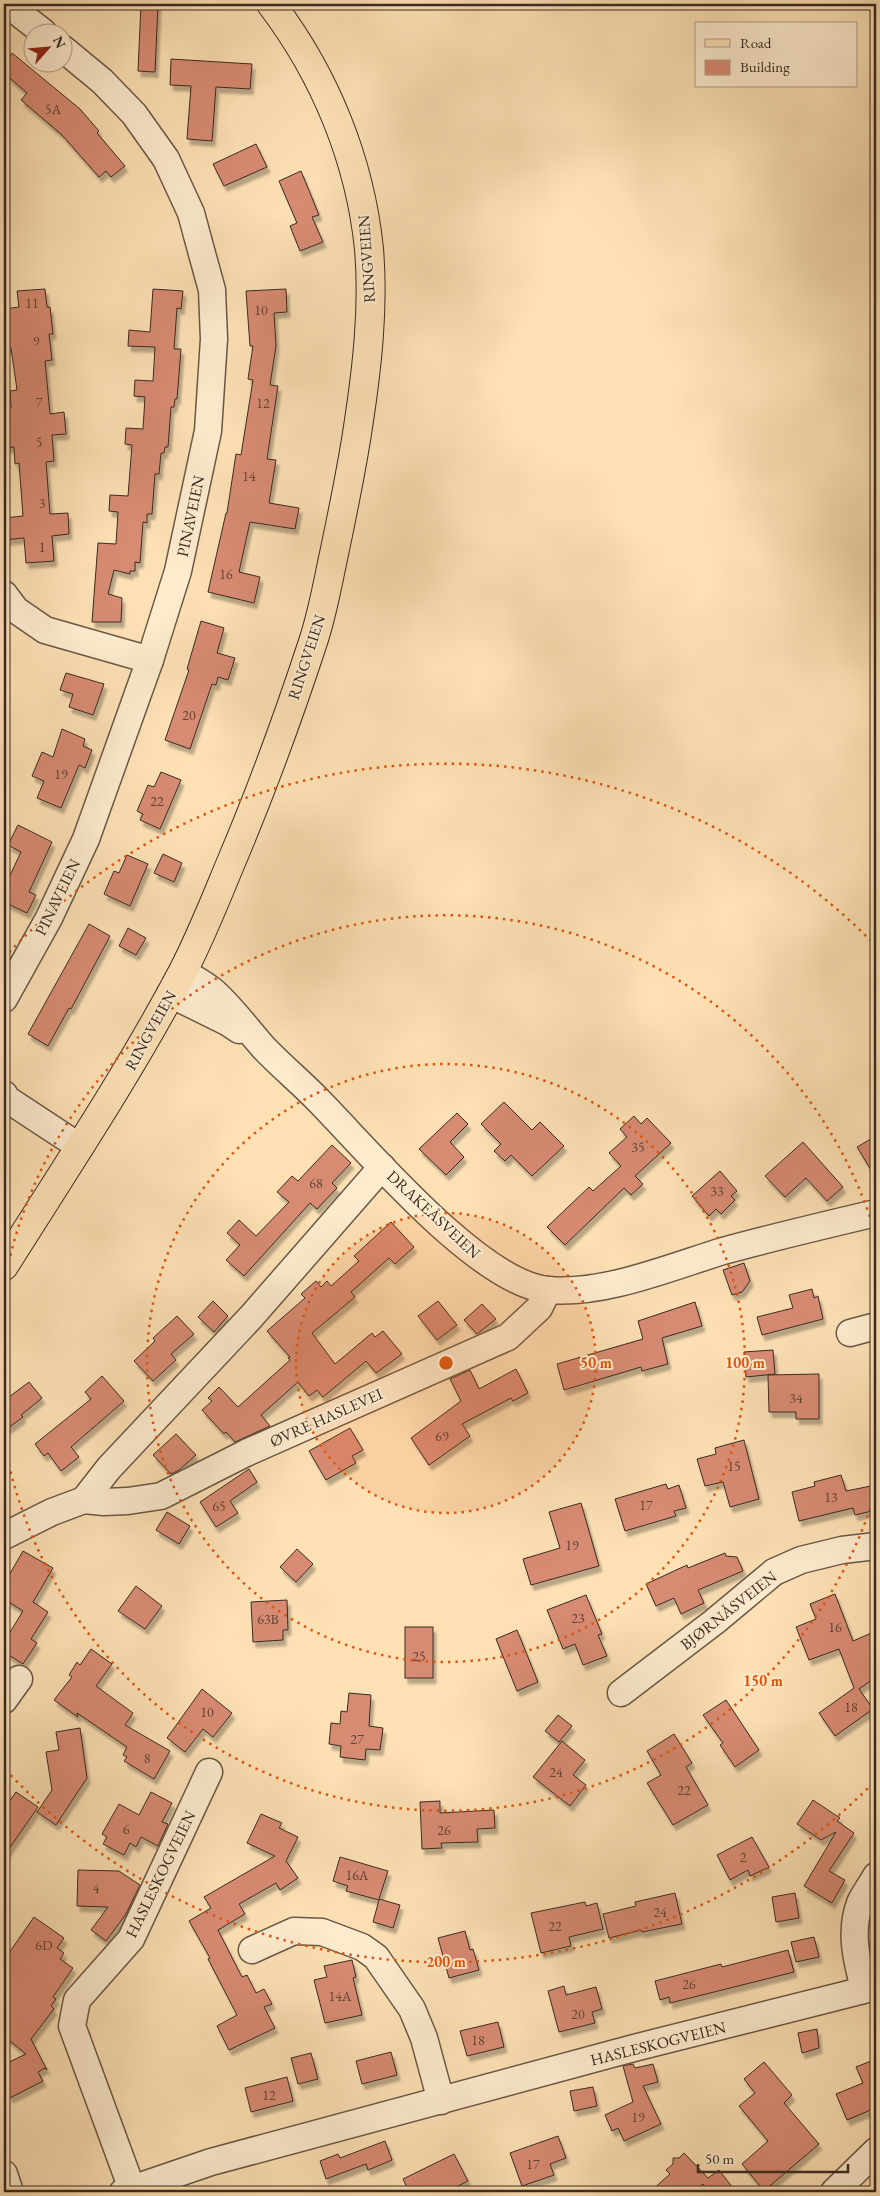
<svg xmlns="http://www.w3.org/2000/svg" width="880" height="2196" viewBox="0 0 880 2196" font-family="'EB Garamond',serif">
<style>
.building{fill:#d88b73;stroke:#382a22;filter:url(#shadow)}
.lines{fill:none;stroke-linecap:round;stroke-linejoin:round}
.minor-casing{stroke:#695847;stroke-width:29}
.major-casing{stroke:#382a22;stroke-width:30}
.minor{stroke:#feeccf;stroke-width:26}
.major{stroke:#fde1b5;stroke-width:28}
.ring{fill:none;stroke:#df570d;stroke-width:2.5;stroke-dasharray:2.5 5}
.labels{text-anchor:middle;stroke-width:4;stroke-linejoin:round;paint-order:stroke}
.number-label{font-size:14px;fill:#604236}
.street-label{font-size:16px;fill:#382a22;stroke:#feeccf}
.centre{fill:#df570d;stroke:#feeccf;stroke-width:2.5}
.ring-label{font-size:15px;text-anchor:middle;font-weight:bold;fill:#df570d;stroke:#feeccf;stroke-width:4;stroke-linejoin:round;paint-order:stroke}
</style>
<defs>
<filter id="shadow"><feDropShadow dx="3" dy="5.5" stdDeviation="1" flood-color="#0004"/></filter>
</defs>
<rect width="100%" height="100%" fill="#fde1b5"/>
<filter id="stains"><feTurbulence type="fractalNoise" baseFrequency=".004" numOctaves="4"/><feColorMatrix values="0 0 0 0 .2 0 0 0 0 .09 0 0 0 0 .02 0 0 0 .5 -.17"/></filter>
<radialGradient id="worn" r=".72"><stop offset=".6" stop-color="#630" stop-opacity="0"/><stop offset="1" stop-color="#630" stop-opacity=".3"/></radialGradient>
<g class="building">
<path d="M141 4H158L155 72 138 71Z"/>
<path d="M12 53 80 109 99 131 97 133 125 166 111 177 106 171 99 177 62 135 21 100 27 93 4 73V63Z"/>
<path d="M171 59 252 64 250 89 216 87 212 141 187 139 191 86 170 85Z"/>
<path d="M256 144 267 167 224 186 213 164Z"/>
<path d="M301 171 319 215 312 217 323 242 300 251 290 226 297 223 279 181Z"/>
<path d="M45 289 47 307H50L53 334H49L52 360 45 361 50 414 64 412 66 434 52 435 54 461 46 462 50 514 68 513 69 534 52 536 54 561 26 563 24 538 4 540V518L23 516 19 463 15 464 14 447 4 448V408H11L10 391 17 390 11 348 4 349V309L19 307 17 291Z"/>
<path d="M153 289 183 291 181 309 177 308 174 349H181L177 399H175L174 407H171L168 447H165L164 453H161L159 474H155L152 514H147V523L143 522 140 563 135 562V571H130V574L114 570 108 594 122 598 121 622H92L98 543 116 544 118 512 109 511 110 495 128 496 132 445 125 444 126 428 143 429 145 397 134 396 135 380 153 381 155 347 128 346 129 330 150 332Z"/>
<path d="M286 289 287 312 274 313 276 346 270 385 278 386 267 459 276 460 269 503 299 508 295 529 250 522 239 572 260 577 254 603 208 592 226 513H227L236 454 241 455 253 380 248 379 253 346H250L246 291Z"/>
<path d="M201 621 224 628 217 653 235 658 228 680 218 677 216 685 212 684 190 749 165 740 189 670 187 669Z"/>
<path d="M66 673 104 684 93 715 69 707 73 694 60 690Z"/>
<path d="M62 729 85 739 83 746 92 750 85 768 79 765 61 808 37 798 44 781 32 776 42 752 53 757Z"/>
<path d="M161 772 181 780 160 829 140 820 143 814 137 811 148 785 154 787Z"/>
<path d="M18 825 52 842 29 892 36 895 27 913 4 902V888L21 852 8 845Z"/>
<path d="M163 854 182 863 174 882 154 873Z"/>
<path d="M127 855 148 864 130 906 104 894 114 871 119 873Z"/>
<path d="M89 924 110 936 71 1009 69 1008 48 1046 28 1034Z"/>
<path d="M128 928 146 938 136 955 119 946Z"/>
<path d="M504 1102 532 1130 540 1122 564 1146 532 1176 511 1155 505 1161 494 1151 501 1144 481 1124Z"/>
<path d="M457 1113 468 1124 450 1142 464 1157 446 1175 419 1149Z"/>
<path d="M634 1116 641 1124 647 1118 671 1143 635 1176 643 1184 631 1195 624 1188 565 1245 547 1227 589 1187 593 1191 621 1166 609 1153 627 1137 620 1129Z"/>
<path d="M876 1136V1178L857 1147Z"/>
<path d="M803 1142 843 1187 827 1201 806 1178 785 1197 765 1176Z"/>
<path d="M332 1145 351 1163 332 1183 337 1188 317 1209 310 1203 244 1276 226 1260 240 1245 227 1233 239 1220 256 1236 289 1202 277 1192 292 1176 298 1181Z"/>
<path d="M720 1171 737 1191 731 1196 735 1200 721 1214 716 1209 709 1216 692 1196Z"/>
<path d="M391 1222 414 1247 395 1264 389 1258 351 1292 355 1297 312 1333 335 1364 372 1333 375 1337 383 1331 402 1354 376 1373 366 1361 323 1397 317 1390 309 1396 298 1382 261 1415 270 1426 235 1442 226 1432 224 1434 202 1410 212 1401 208 1398 219 1387 238 1407 290 1360 288 1358 290 1357 267 1331 305 1298 301 1294 316 1281 321 1287 327 1281 331 1286 359 1261 354 1256Z"/>
<path d="M744 1263 750 1281 742 1292 732 1295 723 1270Z"/>
<path d="M812 1289 814 1298 818 1296 823 1319 762 1335 757 1317 793 1308 789 1295Z"/>
<path d="M213 1301 228 1316 214 1332 198 1317Z"/>
<path d="M438 1301 457 1325 437 1340 418 1316Z"/>
<path d="M695 1302 702 1326 662 1338 668 1364 642 1371 641 1367 564 1390 557 1364 643 1339 638 1321Z"/>
<path d="M482 1304 496 1319 477 1334 464 1320Z"/>
<path d="M177 1316 194 1334 171 1354 176 1360 153 1381 134 1361 155 1341 153 1338Z"/>
<path d="M773 1350 775 1374 746 1377 744 1352Z"/>
<path d="M516 1369 528 1393 513 1401 511 1398 462 1424 470 1436 429 1465 411 1438 461 1401 450 1379 470 1370 479 1389Z"/>
<path d="M819 1374V1419H796V1412H769L768 1375Z"/>
<path d="M102 1376 124 1401 71 1447 79 1457 61 1471 48 1453 44 1456 35 1444 91 1399 85 1392Z"/>
<path d="M29 1382 42 1398 21 1415 23 1417 4 1431V1390L9 1397Z"/>
<path d="M350 1428 363 1450 352 1456 356 1463 326 1480 309 1451Z"/>
<path d="M176 1434 196 1455 179 1470 171 1474 153 1455Z"/>
<path d="M744 1440 759 1499 730 1507 723 1482 705 1486 697 1459 716 1454 715 1448Z"/>
<path d="M249 1469 257 1482 230 1501 238 1513 216 1527 200 1502Z"/>
<path d="M841 1475 846 1491 876 1485V1510L855 1515 853 1508 799 1521 792 1492 815 1486 814 1482Z"/>
<path d="M666 1484 668 1489 679 1485 686 1508 674 1511 676 1516 625 1531 615 1499Z"/>
<path d="M581 1503 599 1566 531 1585 523 1559 560 1548 549 1512Z"/>
<path d="M167 1512 190 1526 179 1544 156 1530Z"/>
<path d="M297 1549 313 1564 296 1582 280 1567Z"/>
<path d="M23 1551 53 1568 33 1602 48 1612 31 1639 37 1643 23 1664 4 1652V1642L23 1611 4 1599V1584Z"/>
<path d="M725 1553 726 1556 737 1557 743 1571 698 1590 704 1603 681 1614 674 1598 656 1606 646 1584 687 1565 688 1568Z"/>
<path d="M136 1586 162 1606 145 1629 118 1611Z"/>
<path d="M835 1594 853 1641 876 1631V1677L859 1689 873 1709 835 1736 819 1713 854 1688 839 1649 809 1660 796 1627 816 1619 810 1604Z"/>
<path d="M586 1595 602 1634 598 1635 607 1656 583 1665 575 1644 563 1649 547 1610Z"/>
<path d="M287 1600 288 1630H283V1640L253 1642 251 1602Z"/>
<rect x="405" y="1627" width="28" height="51"/>
<path d="M517 1630 538 1682 517 1691 496 1639Z"/>
<path d="M91 1649 112 1664 96 1686 133 1713 125 1725 170 1751 154 1779 124 1761 127 1757 123 1755 127 1747 77 1713 78 1717 54 1700 72 1677 69 1675 77 1662 80 1665Z"/>
<path d="M202 1689 232 1713 213 1737 203 1729 185 1752 167 1738Z"/>
<path d="M349 1693 371 1695 369 1726 383 1728 380 1750 366 1749 365 1760 340 1757 341 1746 329 1744 331 1723 340 1724 341 1711 347 1712Z"/>
<path d="M726 1700 759 1750 735 1767 720 1745 723 1743 703 1715Z"/>
<path d="M558 1715 572 1726 559 1742 545 1731Z"/>
<path d="M80 1728 87 1778 56 1825 37 1812 52 1790 46 1752 59 1750 56 1732Z"/>
<path d="M674 1734 692 1763 686 1767 708 1805 673 1825 647 1783 661 1775 647 1751Z"/>
<path d="M562 1741 585 1760 573 1775 586 1785 570 1806 533 1777Z"/>
<path d="M16 1792 38 1807 4 1856V1809Z"/>
<path d="M151 1792 172 1803 162 1822 168 1824 158 1846 141 1837 136 1847 130 1843 124 1855 103 1844 107 1837 102 1834 119 1804 139 1815Z"/>
<path d="M813 1800 840 1818 837 1821 854 1833 829 1871 845 1880 832 1903 804 1886 836 1832 821 1840 797 1824Z"/>
<path d="M440 1801V1813L494 1810 495 1828 477 1829 478 1842 441 1843 442 1848 422 1849 420 1802Z"/>
<path d="M261 1814 282 1823 279 1828 298 1837 286 1861 298 1878 280 1890 276 1883 239 1904 245 1914 218 1930 242 1977 247 1975 256 1993 264 1989 272 2004 264 2007 275 2028 229 2050 217 2026 237 2015 208 1959 210 1958 189 1921 211 1908 204 1897 275 1856 247 1843Z"/>
<path d="M752 1837 769 1867 750 1876 748 1870 730 1880 717 1855Z"/>
<path d="M340 1857 388 1871 379 1899 400 1905 393 1928 373 1922 379 1900 346 1891 348 1886 333 1881Z"/>
<path d="M78 1870 119 1871 140 1885 126 1914 106 1941 91 1930 108 1907 77 1906Z"/>
<path d="M675 1893 682 1924 642 1932 641 1930 609 1938 603 1914 636 1906 635 1902Z"/>
<path d="M795 1893 799 1918 776 1922 772 1897Z"/>
<path d="M585 1902 586 1906 597 1903 603 1929 569 1937 571 1946 541 1953 531 1913Z"/>
<path d="M34 1917 64 1938 57 1948 64 1953 60 1959 73 1968 53 1997 56 1999 51 2006 54 2009 31 2039 47 2070 45 2068 38 2072 43 2081 10 2098 4 2086V2072L10 2069 7 2063 26 2054 4 2036V1960Z"/>
<path d="M465 1931 470 1950 473 1949 479 1970 449 1978 438 1938Z"/>
<path d="M814 1937 819 1957 796 1962 791 1942Z"/>
<path d="M788 1950 794 1972 670 2003 669 1997 660 2000 655 1981 721 1964 722 1967Z"/>
<path d="M352 1960 356 1977 353 1978 362 2015 325 2023 314 1980 327 1977 324 1966Z"/>
<path d="M564 1986 566 1995 596 1987 602 2009 592 2012 595 2023 559 2032 548 1991Z"/>
<path d="M498 2022 504 2047 467 2056 460 2031Z"/>
<path d="M817 2029 819 2048 802 2053 798 2033Z"/>
<path d="M391 2052 397 2075 362 2084 356 2061Z"/>
<path d="M311 2053 318 2079 298 2084 291 2058Z"/>
<path d="M876 2059V2115L873 2109 847 2120 836 2094 863 2083 856 2067Z"/>
<path d="M764 2062 792 2095 784 2103 819 2144 764 2191 742 2164 768 2141 739 2106 755 2093 744 2079Z"/>
<path d="M633 2064 635 2068 653 2064 658 2082 643 2086 661 2124 624 2141 618 2128 612 2131 605 2115 633 2102 623 2066Z"/>
<path d="M287 2077 293 2101 251 2112 245 2088Z"/>
<path d="M593 2087 597 2106 574 2111 570 2091Z"/>
<path d="M558 2136 566 2158 550 2164 554 2175 522 2186 510 2153Z"/>
<path d="M385 2141 392 2160 368 2170 366 2164 326 2179 320 2161 338 2154 340 2158Z"/>
<path d="M684 2153 708 2178 719 2170 736 2192H710L703 2184 695 2192H650L670 2174 666 2170 673 2164V2158H679Z"/>
<path d="M454 2154 468 2181 446 2192H409L403 2179Z"/>
</g>
<g class="lines">
<defs>
<g id="minor">
<path d="M7 4 43 32"/>
<path d="M4 594 16 610 45 630 150 660"/>
<path d="M183 972C193 978 205 984 214 992 233 1009 247 1029 264 1048 282 1067 303 1084 321 1103 369 1152 481 1285 549 1290 604 1295 671 1267 723 1251 774 1237 825 1225 876 1213"/>
<path d="M170 994 227 1022 239 1030"/>
<path d="M4 999 49 918 86 839 150 660 178 571 208 431 214 339 212 290 201 250 191 213 166 159 134 114 102 81 62 48"/>
<path d="M4 1094 7 1099 80 1147"/>
<path d="M850 1333 876 1326"/>
<path d="M84 1500 104 1502 128 1501 161 1496 246 1453 508 1337 539 1308 548 1290"/>
<path d="M4 1536 52 1512 84 1500 109 1468 251 1317 382 1167"/>
<path d="M621 1693 714 1622 774 1572 801 1560 842 1550 876 1546"/>
<path d="M4 1700 19 1679"/>
<path d="M252 1950 294 1931 322 1932 362 1947 376 1957 412 2009 424 2038 441 2101"/>
<path d="M864 1989C857 1961 849 1932 860 1903 864 1894 871 1885 876 1876"/>
<path d="M4 2174 10 2192"/>
<path d="M132 2189 72 2026 77 2000 131 1939 209 1772"/>
<path d="M123 2192 211 2162 634 2048 876 1987"/>
<path d="M834 2192 876 2151"/>
</g>
<path id="major" d="M4 1266C65 1169 128 1075 182 973 201 937 216 898 232 860 262 789 289 715 313 642 321 618 326 593 331 568 341 521 351 474 358 427 367 368 374 308 369 249 360 160 325 75 271 4"/>
</defs>
<use href="#minor" class="minor-casing"/>
<use href="#major" class="major-casing"/>
<use href="#minor" class="minor"/>
<use href="#major" class="major"/>
</g>
<circle cx="446" cy="1363" r="150" fill="#df570d" fill-opacity=".12"/>
<g class="ring">
<circle cx="446" cy="1363" r="150"/>
<circle cx="446" cy="1363" r="299"/>
<path d="M875 1494A449 449 0 0 1 4 1441M4 1285A449 449 0 0 1 875 1232"/>
<path d="M873 1783A599 599 0 0 1 4 1768M4 958A599 599 0 0 1 873 943"/>
</g>
<g class="labels">
<g class="number-label">
<text x="53" y="114">5A</text>
<text x="32" y="308">11</text>
<text x="261" y="315">10</text>
<text x="36" y="346">9</text>
<text x="39" y="407">7</text>
<text x="263" y="408">12</text>
<text x="39" y="447">5</text>
<text x="249" y="481">14</text>
<text x="42" y="508">3</text>
<text x="42" y="552">1</text>
<text x="226" y="579">16</text>
<text x="189" y="720">20</text>
<text x="61" y="779">19</text>
<text x="157" y="806">22</text>
<text x="638" y="1152">35</text>
<text x="316" y="1188">68</text>
<text x="717" y="1196">33</text>
<text x="796" y="1403">34</text>
<text x="442" y="1441">69</text>
<text x="734" y="1471">15</text>
<text x="831" y="1502">13</text>
<text x="646" y="1510">17</text>
<text x="219" y="1511">65</text>
<text x="572" y="1550">19</text>
<text x="578" y="1623">23</text>
<text x="268" y="1624">63B</text>
<text x="835" y="1632">16</text>
<text x="419" y="1661">25</text>
<text x="851" y="1712">18</text>
<text x="207" y="1717">10</text>
<text x="357" y="1744">27</text>
<text x="147" y="1763">8</text>
<text x="556" y="1777">24</text>
<text x="684" y="1795">22</text>
<text x="126" y="1834">6</text>
<text x="444" y="1835">26</text>
<text x="743" y="1862">2</text>
<text x="357" y="1880">16A</text>
<text x="96" y="1893">4</text>
<text x="660" y="1917">24</text>
<text x="555" y="1931">22</text>
<text x="44" y="1950">6D</text>
<text x="689" y="1989">26</text>
<text x="340" y="2001">14A</text>
<text x="578" y="2019">20</text>
<text x="478" y="2045">18</text>
<text x="269" y="2100">12</text>
<text x="638" y="2122">19</text>
<text x="533" y="2169">17</text>
</g>
<g class="street-label">
<text transform="translate(366 259) rotate(-94)" y="6">RINGVEIEN</text>
<text transform="translate(190 516) rotate(-78)" y="6">PINAVEIEN</text>
<text transform="translate(306 657) rotate(-72)" y="6">RINGVEIEN</text>
<text transform="translate(57 897) rotate(-64)" y="6">PINAVEIEN</text>
<text transform="translate(150 1030) rotate(-61)" y="6">RINGVEIEN</text>
<text transform="translate(434 1214) rotate(43)" y="6">DRAKEÅSVEIEN</text>
<text transform="translate(326 1417) rotate(-24)" y="6">ØVRE HASLEVEI</text>
<text transform="translate(728 1610) rotate(-38)" y="6">BJØRNÅSVEIEN</text>
<text transform="translate(160 1874) rotate(-64)" y="6">HASLESKOGVEIEN</text>
<text transform="translate(658 2043) rotate(-14)" y="6">HASLESKOGVEIEN</text>
</g>
</g>
<circle cx="446" cy="1363" r="8" class="centre"/>
<g class="ring-label">
<text x="596" y="1368">50 m</text>
<text x="745" y="1368">100 m</text>
<text x="763" y="1686">150 m</text>
<text x="446" y="1967">200 m</text>
</g>
<rect width="880" height="2196" fill="none" stroke="#fde1b5" stroke-width="20"/>
<rect x="5" y="5" width="870" height="2186" fill="none" stroke="#382a22" stroke-width="2.5"/>
<rect x="10" y="10" width="860" height="2176" fill="none" stroke="#382a22"/>
<rect x="695" y="22" width="162" height="65" fill="#feeccf" stroke="#af9e8a"/>
<rect x="705" y="39" width="25" height="8" fill="#fde1b5" stroke="#af9e8a"/>
<text x="740" y="48" font-size="15" fill="#382a22">Road</text>
<rect x="705" y="60" width="25" height="15" fill="#d88b73" stroke="#af9e8a"/>
<text x="740" y="72" font-size="15" fill="#382a22">Building</text>
<g transform="translate(48 48) rotate(63)"><circle r="24" fill="#feeccf" stroke="#af9e8a"/>
<path d="M0-4L9 19L0 12L-9 19Z" fill="#8f2418"/>
<text y="-8" font-size="14" font-weight="bold" text-anchor="middle" fill="#382a22">N</text>
</g>
<path d="M698 2164v8h150v-8" fill="none" stroke="#382a22" stroke-width="2.5"/>
<text x="705" y="2164" font-size="15" fill="#382a22" stroke="#feeccf" stroke-width="4" paint-order="stroke">50 m</text>
<rect width="100%" height="100%" filter="url(#stains)"/>
<rect width="100%" height="100%" fill="url(#worn)"/>
</svg>
